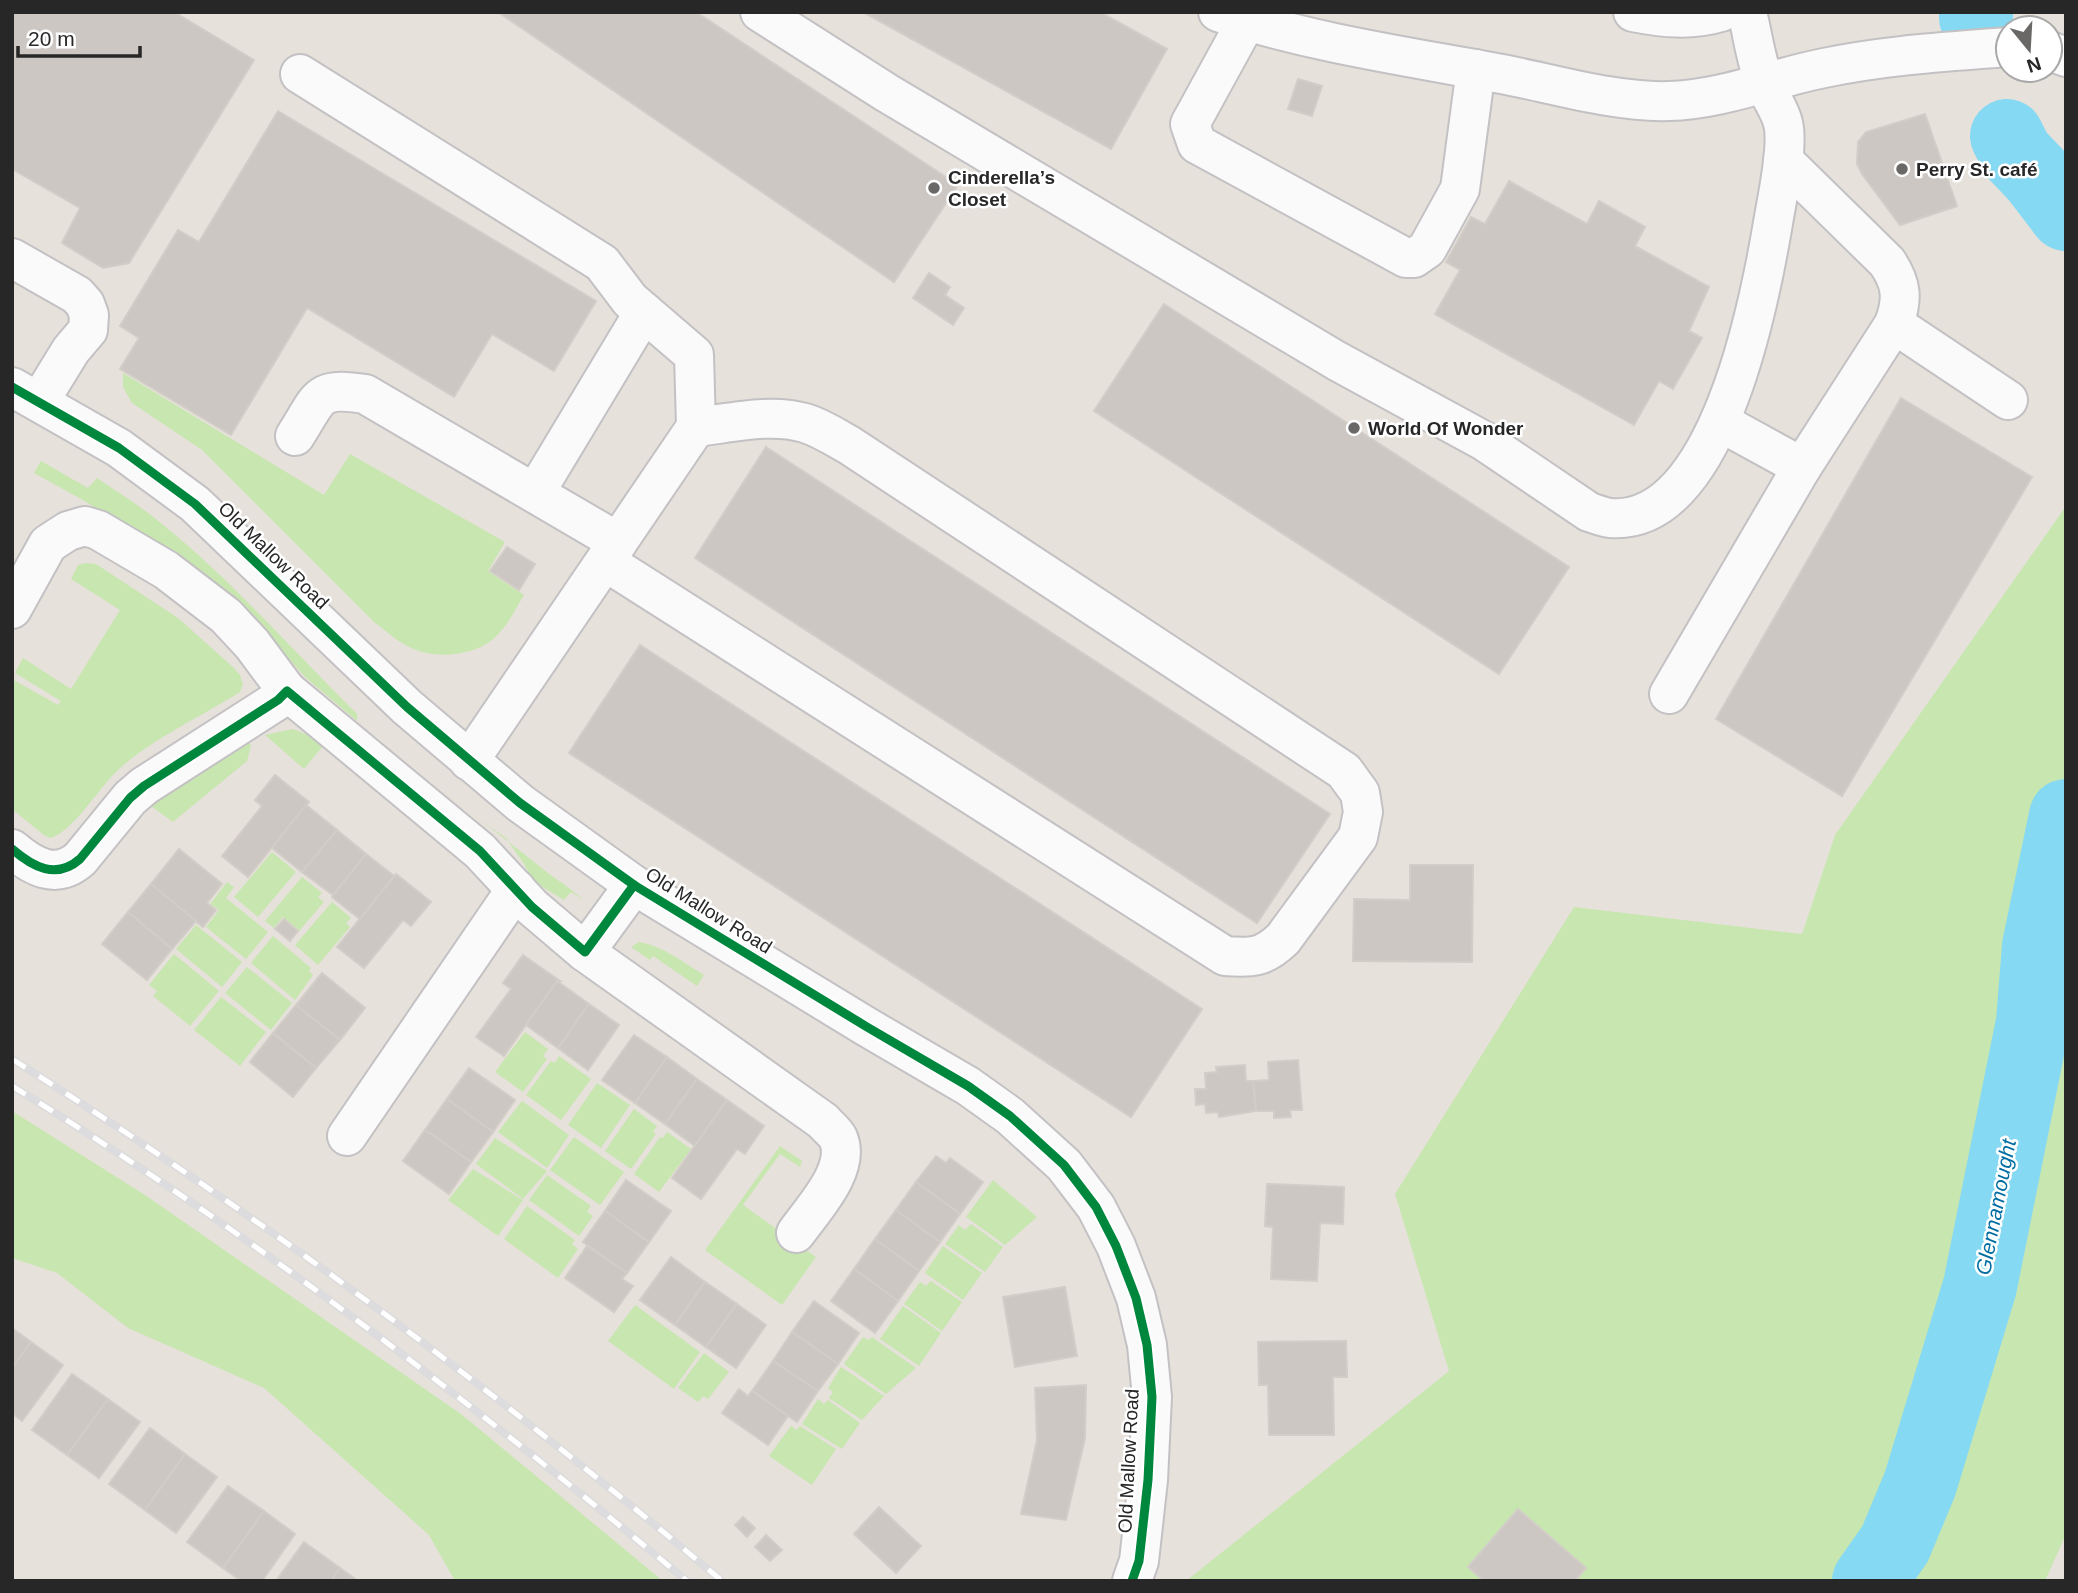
<svg xmlns="http://www.w3.org/2000/svg" width="2078" height="1593" viewBox="0 0 2078 1593" font-family="Arial,sans-serif">
<style>
.green{fill:#c8e6b0}
.lines{fill:none;stroke-linecap:round;stroke-linejoin:round}
.river{stroke:#86d9f2;stroke-width:74}
.building{fill:#ccc7c3;stroke:#d2cdc7;stroke-width:2}
.minor-casing{stroke:#c3c1c3;stroke-width:42}
.minor{stroke:#fbfafa;stroke-width:38}
.rail-casing{stroke:#dcdbdd;stroke-width:8}
.rail{stroke:#fff;stroke-width:5;stroke-dasharray:16;stroke-linecap:butt}
.cycleway-casing{stroke:#fff;stroke-width:13}
.cycleway{stroke:#00873e;stroke-width:9}
.poi-dot{fill:#6a6866;stroke:#fff;stroke-width:2.5}
.labels{text-anchor:middle;stroke-width:5;stroke-linejoin:round;paint-order:stroke}
.poi-label{font-size:19px;font-weight:bold;fill:#272727;stroke:#fff;text-anchor:start}
.street-label{font-size:19px;fill:#272727;stroke:#fff}
.water-label{font-size:21px;font-style:italic;fill:#006ea2;stroke:#fff}
</style>
<rect width="100%" height="100%" fill="#e7e1db"/>
<g class="green">
<path d="M1941 12H1989L1942 21Z"/>
<path d="M123 373 324 495 350 454 505 542 488 571 524 595C515 610 506 629 492 640 470 657 433 659 409 647 395 640 385 630 373 621L202 450 132 403 123 387Z"/>
<path d="M41 461 88 488 97 478C119 493 142 507 162 524 233 581 293 651 357 714V721L305 677 258 624 183 565 83 500 34 473Z"/>
<path d="M2066 506V1534L2045 1581H1186L1449 1371 1395 1194 1574 907 1802 934 1835 835Z"/>
<path d="M85 563 96 564 178 618 233 667 240 675 243 685 240 692C202 716 150 740 118 770 99 788 73 831 51 838L45 836 12 809V679L58 705 61 701 15 673 23 658 71 689 120 610 71 579 78 565Z"/>
<path d="M293 729 308 735 323 746 304 769 265 735Z"/>
<path d="M247 740 251 746 247 761 173 822 148 804Z"/>
<path d="M461 806C490 826 516 848 544 870 557 880 571 888 583 900L571 892 564 900 534 882 524 864 506 838Z"/>
<path d="M272 852 296 872 258 917 234 897Z"/>
<path d="M302 877 322 893 318 897 324 902 299 931 283 917 274 928 265 921Z"/>
<path d="M227 882 234 887 226 898 268 932 246 959 206 927 219 910 210 904Z"/>
<path d="M332 902 351 918 346 923 350 927 318 965 295 945Z"/>
<path d="M196 925 242 962 222 987 176 949Z"/>
<path d="M273 936 311 968 309 971 313 975 295 1000 251 963Z"/>
<path d="M639 942C663 946 683 962 704 975L697 986 653 956 650 960 631 947Z"/>
<path d="M174 954 219 991 190 1026 153 996 157 991 149 985Z"/>
<path d="M247 967 292 1003 271 1030 225 993Z"/>
<path d="M221 997 266 1032 240 1066 194 1030Z"/>
<path d="M525 1032 548 1049 543 1056 547 1059 523 1092 495 1072Z"/>
<path d="M559 1056 591 1079 561 1120 526 1095 551 1061 555 1063Z"/>
<path d="M597 1083 630 1105 601 1148 568 1125Z"/>
<path d="M522 1101 569 1135 547 1168 498 1132Z"/>
<path d="M634 1109 657 1126 653 1132 656 1134 631 1169 605 1151Z"/>
<path d="M12 1111 145 1195 461 1414 663 1581H455L429 1535 264 1388 128 1328 57 1273 12 1258Z"/>
<path d="M667 1132 691 1149 659 1192 634 1174 660 1137 663 1138Z"/>
<path d="M574 1137 624 1172 600 1205 550 1170Z"/>
<path d="M495 1138 547 1171 523 1199 476 1164Z"/>
<path d="M780 1146 802 1161 800 1167 780 1154 743 1205 816 1257 782 1305 705 1250Z"/>
<path d="M473 1169 523 1200 498 1236 448 1200Z"/>
<path d="M547 1175 591 1206 587 1212 593 1216 579 1236 529 1200Z"/>
<path d="M993 1180 1037 1217 1005 1245 966 1217Z"/>
<path d="M527 1206 575 1240 572 1244 578 1249 558 1278 504 1239Z"/>
<path d="M971 1224 1003 1247 985 1272 945 1244 959 1225 965 1230Z"/>
<path d="M943 1246 982 1273 963 1300 925 1273Z"/>
<path d="M931 1281 962 1302 942 1331 904 1304 920 1282 926 1286Z"/>
<path d="M635 1305 700 1352 674 1389 608 1341Z"/>
<path d="M903 1306 941 1333 919 1366 880 1339Z"/>
<path d="M863 1337 868 1340 872 1337 916 1368 886 1394 844 1364Z"/>
<path d="M704 1353 729 1372 708 1399 703 1396 698 1402 678 1388Z"/>
<path d="M841 1367 884 1396 862 1420 829 1398 833 1392 828 1388Z"/>
<path d="M818 1399 824 1404 828 1400 860 1423 842 1449 802 1424Z"/>
<path d="M791 1426 797 1430 800 1426 836 1449 812 1485 769 1456Z"/>
</g>
<g class="lines">
<g class="river">
<path d="M1976 12V18"/>
<path d="M2007 136 2016 154 2037 176 2066 214"/>
<path d="M1869 1581 1895 1544 1920 1484 1980 1286 2033 1022 2039 946 2066 816"/>
</g>
</g>
<g class="building">
<path d="M12 12H174L254 60 129 263 103 268 62 243 80 208 12 169Z"/>
<path d="M498 12H696L958 185 894 282Z"/>
<path d="M863 12H1100L1167 49 1111 149Z"/>
<path d="M1298 79 1322 86 1312 116 1288 109Z"/>
<path d="M278 111 596 301 554 371 492 334 454 397 307 308 231 435 120 369 139 338 120 326 178 230 199 242Z"/>
<path d="M1925 114 1957 206 1900 225 1862 174 1857 164 1858 142 1866 132Z"/>
<path d="M1509 181 1587 224 1599 201 1645 227 1635 246 1709 287 1689 331 1702 338 1673 389 1659 381 1634 425 1435 314 1460 270 1446 262 1471 217 1485 224Z"/>
<path d="M929 273 950 287 945 295 964 308 953 325 913 298Z"/>
<path d="M1164 304 1569 567 1499 674 1094 411Z"/>
<path d="M1901 398 2032 477 1842 796 1716 719Z"/>
<path d="M766 447 1330 814 1257 923 695 558Z"/>
<path d="M507 547 535 564 519 590 490 571Z"/>
<path d="M640 645 1202 1009 1131 1117 569 753Z"/>
<path d="M275 775 309 802 248 877 222 856 262 806 255 800Z"/>
<path d="M306 805 337 830 302 872 272 848Z"/>
<path d="M337 830 366 854 333 895 302 872Z"/>
<path d="M179 849 222 884 207 903 216 910 203 927 151 884Z"/>
<path d="M366 854 394 876 360 919 332 897Z"/>
<path d="M1410 865H1473L1472 962 1353 961 1354 899 1410 900Z"/>
<path d="M396 874 431 902 411 926 403 920 364 968 337 947Z"/>
<path d="M151 884 196 921 172 949 128 912Z"/>
<path d="M128 912 172 949 147 980 102 944Z"/>
<path d="M284 919 298 931 290 941 275 929Z"/>
<path d="M523 955 560 981H557L504 1056 476 1037 511 989 503 983Z"/>
<path d="M322 973 365 1008 340 1040 296 1005Z"/>
<path d="M557 981 589 1004 558 1048 526 1025Z"/>
<path d="M589 1004 619 1025 588 1070 558 1048Z"/>
<path d="M296 1005 340 1040 316 1068 273 1033Z"/>
<path d="M273 1033 316 1068 293 1097 250 1062Z"/>
<path d="M634 1035 667 1057 635 1103 602 1080Z"/>
<path d="M667 1057 697 1079 665 1124 635 1103Z"/>
<path d="M1298 1060 1302 1110H1290L1291 1117 1274 1118V1111H1256L1253 1081 1269 1080 1268 1062Z"/>
<path d="M1245 1065 1246 1081H1253L1256 1111 1219 1117 1218 1112 1206 1113 1205 1104 1196 1105 1195 1089H1206L1205 1073 1217 1072 1216 1067Z"/>
<path d="M469 1068 515 1100 493 1132 447 1099Z"/>
<path d="M697 1079 727 1100 695 1146 665 1124Z"/>
<path d="M447 1099 493 1132 471 1162 425 1130Z"/>
<path d="M727 1100 764 1126 745 1154 737 1149 701 1199 672 1178Z"/>
<path d="M425 1130 471 1162 449 1194 403 1161Z"/>
<path d="M936 1156 946 1163 950 1158 983 1182 960 1214 916 1182Z"/>
<path d="M626 1180 671 1211 649 1242 605 1211Z"/>
<path d="M916 1182 960 1214 940 1242 896 1210Z"/>
<path d="M1267 1184 1344 1187 1343 1224 1320 1223 1317 1281 1271 1279 1273 1227 1265 1226Z"/>
<path d="M896 1210 940 1242 919 1271 875 1239Z"/>
<path d="M605 1211 649 1242 627 1273 583 1242Z"/>
<path d="M875 1239 919 1271 898 1301 854 1269Z"/>
<path d="M587 1246 627 1273 622 1279 633 1286 614 1312 565 1278Z"/>
<path d="M671 1257 705 1282 675 1325 640 1300Z"/>
<path d="M854 1269 898 1301 875 1333 831 1301Z"/>
<path d="M705 1282 737 1304 706 1347 675 1325Z"/>
<path d="M1065 1287 1077 1356 1015 1367 1003 1297Z"/>
<path d="M814 1301 859 1333 838 1364 792 1332Z"/>
<path d="M737 1304 766 1325 736 1368 706 1347Z"/>
<path d="M12 1328 31 1342 12 1368Z"/>
<path d="M792 1332 838 1364 818 1391 773 1361Z"/>
<path d="M1346 1341 1347 1377H1333L1334 1435H1269L1268 1385H1259L1258 1342Z"/>
<path d="M31 1342 63 1365 22 1421 12 1413V1368Z"/>
<path d="M773 1361 818 1391 797 1422 752 1391Z"/>
<path d="M72 1374 108 1399 67 1455 32 1430Z"/>
<path d="M1086 1385 1085 1438 1066 1520 1021 1514 1037 1440 1035 1388Z"/>
<path d="M739 1389 748 1396 752 1391 788 1416 768 1445 722 1413Z"/>
<path d="M108 1399 140 1422 99 1478 67 1455Z"/>
<path d="M150 1428 185 1454 145 1510 109 1484Z"/>
<path d="M185 1454 217 1477 176 1533 145 1510Z"/>
<path d="M228 1486 264 1511 223 1568 187 1542Z"/>
<path d="M879 1507 921 1546 896 1573 854 1534Z"/>
<path d="M1518 1509 1586 1568 1575 1581H1484L1468 1567Z"/>
<path d="M264 1511 295 1534 262 1581H241L223 1568Z"/>
<path d="M743 1517 755 1528 747 1537 735 1525Z"/>
<path d="M766 1535 782 1550 770 1561 755 1547Z"/>
<path d="M304 1542 340 1568 331 1581H276Z"/>
<path d="M340 1568 358 1581H331Z"/>
</g>
<g class="lines">
<defs>
<g id="minor">
<path d="M760 12 887 93 1337 361 1484 441 1589 512C1596 514 1603 517 1610 518 1718 527 1760 300 1773 223 1777 198 1789 146 1783 123 1780 110 1770 97 1765 84 1756 62 1753 36 1747 12"/>
<path d="M1218 12C1311 43 1411 57 1507 75 1557 85 1619 103 1669 101 1721 100 1773 78 1824 68 1885 55 1946 52 2008 47"/>
<path d="M1633 12C1663 18 1691 21 1721 12"/>
<path d="M1246 22 1190 124 1197 144 1406 258H1414L1427 249 1460 189 1476 69"/>
<path d="M2050 51 2066 57"/>
<path d="M300 74 602 263 630 300 694 355 696 427 469 761"/>
<path d="M1783 160 1887 262C1902 284 1903 299 1894 324"/>
<path d="M12 258 77 295 85 304 89 315 88 330 71 350 39 402"/>
<path d="M12 387 119 448 195 504 407 707 520 803 634 885 867 1027 968 1086 1010 1116 1064 1165 1096 1207 1116 1246 1136 1298 1147 1345 1152 1397 1148 1480 1139 1561 1132 1581"/>
<path d="M1720 422 1802 467"/>
<path d="M295 436C320 398 315 386 365 394L618 542"/>
<path d="M535 493 644 312"/>
<path d="M606 562 1225 956C1252 958 1263 958 1283 939L1358 837 1363 812 1360 793 1344 771 849 445C835 437 821 428 805 423 771 413 731 423 696 427"/>
<path d="M12 609 48 544 68 531 85 526 98 530 166 570 226 616 252 644 287 691"/>
<path d="M1669 694 1802 467 1894 324 2008 400"/>
<path d="M12 849C33 867 56 880 80 859L130 798 144 786 278 700 287 691 480 851 532 907 585 952 634 885"/>
<path d="M585 952 823 1121C828 1127 835 1132 838 1138 852 1169 812 1210 796 1233"/>
<path d="M347 1136 516 889"/>
</g>
</defs>
<use href="#minor" class="minor-casing"/>
<use href="#minor" class="minor"/>
<defs>
<g id="rail">
<path d="M12 1059C261 1216 497 1391 722 1581"/>
<path d="M12 1086C250 1232 473 1403 687 1581"/>
</g>
</defs>
<use href="#rail" class="rail-casing"/>
<use href="#rail" class="rail"/>
<defs>
<g id="cycleway">
<path d="M12 387 119 448 195 504 407 707 520 803 634 885 867 1027 968 1086 1010 1116 1064 1165 1096 1207 1116 1246 1136 1298 1147 1345 1152 1397 1148 1480 1139 1561 1132 1581"/>
<path d="M12 849C33 867 56 880 80 859L130 798 144 786 278 700 287 691 480 851 532 907 585 952 634 885"/>
</g>
</defs>
<use href="#cycleway" class="cycleway-casing"/>
<use href="#cycleway" class="cycleway"/>
</g>
<g class="poi-dot">
<circle cx="1902" cy="169" r="7"/>
<circle cx="934" cy="188" r="7"/>
<circle cx="1354" cy="428" r="7"/>
</g>
<g class="labels">
<g class="poi-label">
<text x="1916" y="176">Perry St. café</text>
<text x="948" y="184">Cinderella’s<tspan x="948" dy="22">Closet</tspan></text>
<text x="1368" y="435">World Of Wonder</text>
</g>
<g class="street-label">
<text transform="translate(274 555) rotate(44)" y="7">Old Mallow Road</text>
<text transform="translate(709 910) rotate(32)" y="7">Old Mallow Road</text>
<text transform="translate(1128 1461) rotate(-87)" y="7">Old Mallow Road</text>
</g>
<g class="water-label">
<text transform="translate(1996 1207) rotate(-79)" y="7">Glennamought</text>
</g>
</g>
<rect width="2078" height="1593" fill="none" stroke="#272727" stroke-width="28"/>
<g transform="translate(2029 49) rotate(162)"><circle r="33" fill="#ffffff" stroke="#a9a9a9" stroke-width="2"/>
<path d="M0-5L12 26L0 18L-12 26Z" fill="#6a6866"/>
<text y="-10" font-size="19" font-weight="bold" text-anchor="middle" fill="#272727">N</text>
</g>
<path d="M18 46v10h122v-10" fill="none" stroke="#272727" stroke-width="3.5"/>
<text x="28" y="46" font-size="21" fill="#272727" stroke="#ffffff" stroke-width="5" paint-order="stroke">20 m</text>
</svg>
